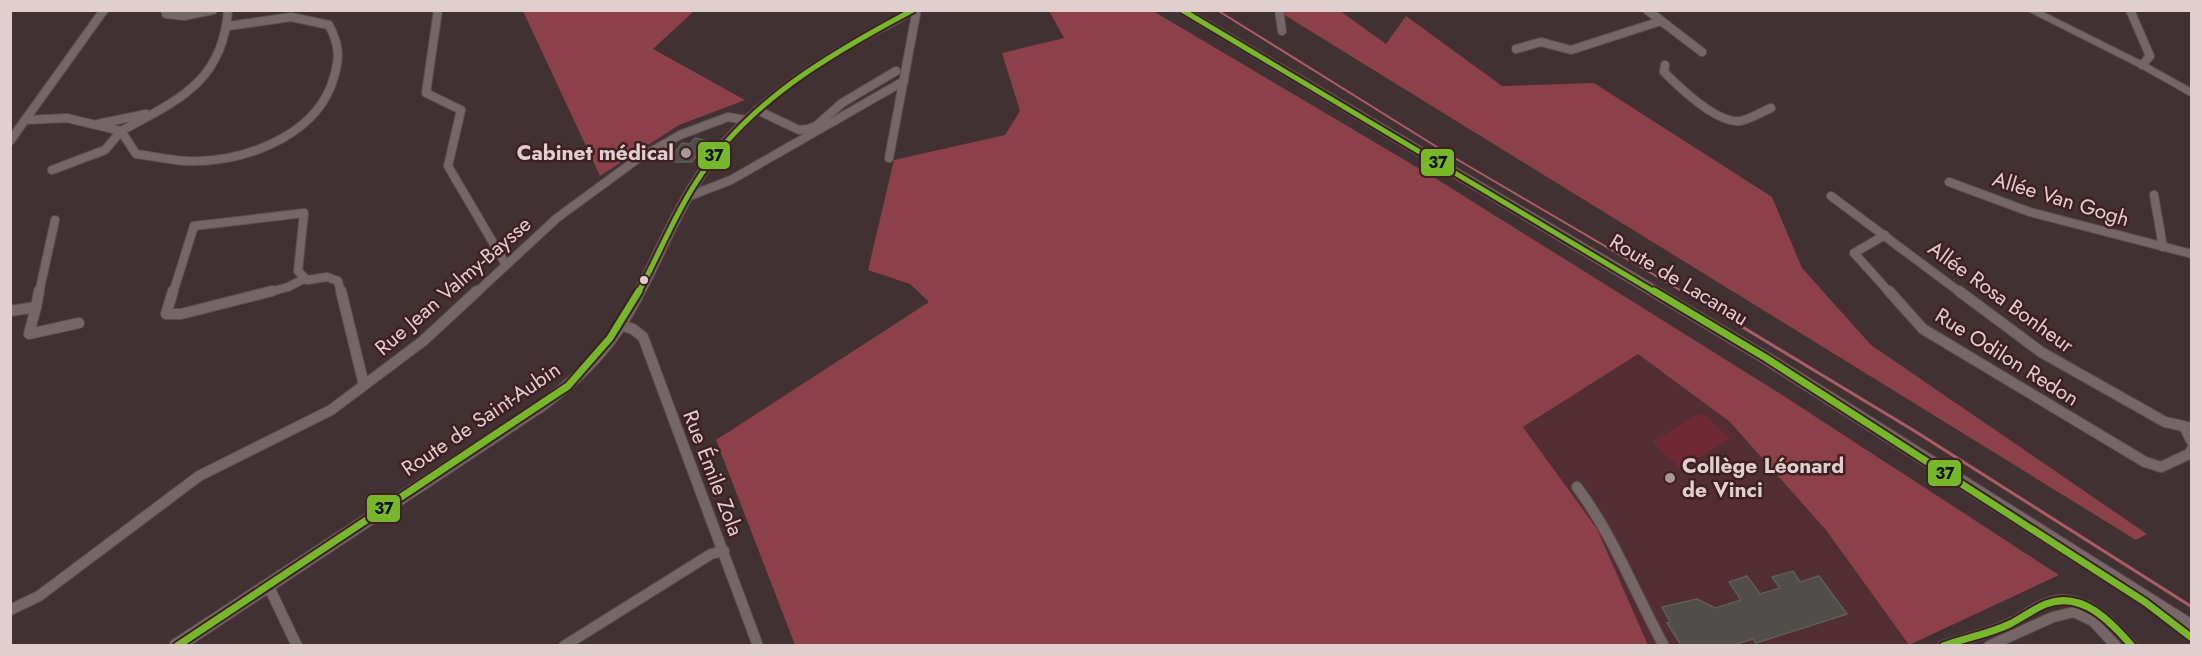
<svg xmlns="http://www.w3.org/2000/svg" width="2202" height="656" viewBox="0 0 2202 656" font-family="Jost,sans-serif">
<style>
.built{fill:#522e32}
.green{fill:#6f2835}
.forest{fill:#8b404a}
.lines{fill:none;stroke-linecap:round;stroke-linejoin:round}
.stream-far1{stroke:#ac5c65;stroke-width:2}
.stream{stroke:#ac5c65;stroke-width:3}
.building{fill:#504d4b;stroke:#5e5d5a;stroke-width:1.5}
.minor-far1-casing{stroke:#5c4e4f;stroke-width:10}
.minor-casing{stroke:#5c4e4f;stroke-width:12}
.tertiary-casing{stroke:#5c4e4f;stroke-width:2}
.primary-casing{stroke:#5c4e4f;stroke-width:2}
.minor-far1{stroke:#756768;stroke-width:8}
.minor{stroke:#756768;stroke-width:10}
.tertiary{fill:#756768;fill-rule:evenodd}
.primary{fill:#796769;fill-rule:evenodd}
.bus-1-far1-casing{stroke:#3e2023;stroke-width:9}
.bus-1-casing{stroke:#3e2023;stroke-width:11}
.bus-1-far1{stroke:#76b82a;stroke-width:5}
.bus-1{stroke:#76b82a;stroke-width:7}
.poi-dot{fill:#aa9798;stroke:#3e2023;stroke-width:2}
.bus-dot{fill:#e2cecf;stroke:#3e2023;stroke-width:2}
.labels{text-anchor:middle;stroke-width:5;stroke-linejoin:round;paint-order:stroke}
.poi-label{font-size:21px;font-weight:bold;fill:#e2cecf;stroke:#3e2023;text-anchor:end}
.street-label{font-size:21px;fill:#e2cecf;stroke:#3e2023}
.line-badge{stroke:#3e2023;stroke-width:2}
.pale-badge-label{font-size:16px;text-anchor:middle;font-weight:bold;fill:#111}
</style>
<rect width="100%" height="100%" fill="#423133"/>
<path class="built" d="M1638 354 1730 422 1826 530 1909 645H1648L1597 529 1522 427Z"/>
<path class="green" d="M1701 412 1730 438 1681 469 1652 442Z"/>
<g class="forest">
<path d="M523 11H694L653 49 745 100 679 125 600 176Z"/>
<path d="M1049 11H1153L1435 178 1779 393 2059 575 1909 645 1826 530 1730 422 1638 354 1523 427 1597 529 1648 645H795L716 440 929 302 910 284 868 270 894 160 1005 135 1020 111 1002 53 1064 38Z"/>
<path d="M1278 11H1340L1386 44 1406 16 1502 86 1594 83 1772 197 1802 268 1871 345 2147 534 2136 540Z"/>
</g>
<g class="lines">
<path class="stream-far1" d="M1217 10 1453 157 1685 293"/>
<g class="stream">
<path d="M1683 291 1688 294"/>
<path d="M1716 311 1913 430 2192 607"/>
</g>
</g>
<g class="building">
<path d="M695 138 708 141 692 162H667L682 143 690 144Z"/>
<path d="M1793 571 1800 582 1819 576 1847 614 1756 643 1753 639 1733 645H1681L1667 623 1670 622 1662 607 1697 599 1715 608 1741 600 1729 582 1747 576 1760 594 1780 588 1772 577Z"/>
</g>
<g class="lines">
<defs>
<g id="minor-far1">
<path d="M165 10 166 14 184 16 213 10"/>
<path d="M438 10 426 93 461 110 448 166 505 263"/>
<path d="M1279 10 1282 31"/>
<path d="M1647 10 1702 52"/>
<path d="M2130 10 2150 56 2142 65"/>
<path d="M1516 49 1541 42 1571 50 1661 21"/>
<path d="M1665 65 1664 72C1679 87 1717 124 1740 121 1751 119 1761 112 1771 108"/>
<path d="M757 110 799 130 808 129 816 126 842 103 896 71"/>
<path d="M25 120 67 118 121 131C178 100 223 82 228 10"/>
<path d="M98 124 146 114"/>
<path d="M10 141 104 10"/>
<path d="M889 158 916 14 914 11"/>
<path d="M52 170 105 150 121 131 136 154C152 156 169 160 186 161 240 163 310 139 331 86 340 61 341 48 329 25L291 17 229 26"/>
<path d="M1949 182 2030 212 2192 254"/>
<path d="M2154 195 2163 247"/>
<path d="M1831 196 1961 293"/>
<path d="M687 197 731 180 904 81"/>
<path d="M1885 235 1854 253 1890 293"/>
<path d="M39 293 55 220"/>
<path d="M173 293 194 226 304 213 298 271 307 280 327 277 338 281 341 293"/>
<path d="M266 293 288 287 304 279"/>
<path d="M476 293 557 218 636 160 680 135 728 117 745 120"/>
</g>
<g id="minor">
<path d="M173 291 166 314H181L272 291"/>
<path d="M341 291 364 385"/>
<path d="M1889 291 1923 329 2145 462 2161 467 2189 454 2192 449"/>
<path d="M1959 291 2041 352 2165 422 2192 428"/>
<path d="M36 307 29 334 79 323"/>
<path d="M10 311 36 307 39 291"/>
<path d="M621 325 633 329 643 337 758 646"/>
<path d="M2185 428 2192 442"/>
<path d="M1577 487C1613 535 1635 593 1664 646"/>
<path d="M268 585 297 646"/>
<path d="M10 610 39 596 199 476 331 410 423 341 477 291"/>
<path d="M564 646 711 554 724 551"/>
<path d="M1942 646C1964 639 1987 634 2009 624 2023 618 2035 606 2050 602 2084 592 2112 623 2132 646"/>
<path d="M1989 646 2053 617 2074 612 2093 621 2116 646"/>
</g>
<g id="tertiary">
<path d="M906 10H918C902 24 878 33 859 44 809 72 760 106 724 151 680 204 661 272 624 330 604 361 578 385 548 408L189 646H169L171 641 540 400C562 384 582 367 600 345 640 295 658 231 693 178 743 100 826 52 906 10Z"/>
<path d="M2026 10H2039L2145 63 2192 89V97L2139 67Z"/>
</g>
<path id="primary" d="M1175 10H1190L1771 354 2192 619V637L1761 362Z"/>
</defs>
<use href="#minor-far1" class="minor-far1-casing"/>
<use href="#minor" class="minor-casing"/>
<use href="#tertiary" class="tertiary-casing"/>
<use href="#primary" class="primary-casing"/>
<use href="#minor-far1" class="minor-far1"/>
<use href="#minor" class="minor"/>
<use href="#tertiary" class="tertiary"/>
<use href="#primary" class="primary"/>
<defs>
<g id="bus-1-far1">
<path d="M1182 10 1656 293"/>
<path d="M638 293C658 257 673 218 695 184 746 102 830 54 913 10"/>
</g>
<g id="bus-1">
<path d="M1654 291 1766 358 2145 602 2192 638"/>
<path d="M177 646 568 386 610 338 639 291"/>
<path d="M1943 646C1965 638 1989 634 2010 624 2022 618 2033 609 2046 604 2082 590 2111 622 2132 646"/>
</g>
</defs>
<use href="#bus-1-far1" class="bus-1-far1-casing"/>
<use href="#bus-1" class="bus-1-casing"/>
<use href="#bus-1-far1" class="bus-1-far1"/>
<use href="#bus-1" class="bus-1"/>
</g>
<g class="poi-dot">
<circle cx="686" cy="153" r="6"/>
<circle cx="1670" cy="478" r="6"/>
</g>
<circle class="bus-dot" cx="644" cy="280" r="5"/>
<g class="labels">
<g class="poi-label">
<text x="674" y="160">Cabinet médical</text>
<text x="1682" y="473" text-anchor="start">Collège Léonard<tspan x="1682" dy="24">de Vinci</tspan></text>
</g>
<g class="street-label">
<text transform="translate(2061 199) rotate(17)" y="7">Allée Van Gogh</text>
<text transform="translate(1679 280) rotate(31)" y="7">Route de Lacanau</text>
<text transform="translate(453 286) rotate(-41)" y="7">Rue Jean Valmy-Baysse</text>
<text transform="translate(2001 297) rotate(36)" y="7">Allée Rosa Bonheur</text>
<text transform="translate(2007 357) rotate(32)" y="7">Rue Odilon Redon</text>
<text transform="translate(481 419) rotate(-34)" y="7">Route de Saint-Aubin</text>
<text transform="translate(713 473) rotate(69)" y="7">Rue Émile Zola</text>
</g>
</g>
<g class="line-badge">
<rect x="697" y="141" width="34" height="29" rx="6" fill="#76b82a"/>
<rect x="1420" y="148" width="35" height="29" rx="6" fill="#76b82a"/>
<rect x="1927" y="459" width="35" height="28" rx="6" fill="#76b82a"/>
<rect x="366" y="494" width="35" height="29" rx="6" fill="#76b82a"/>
</g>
<g class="pale-badge-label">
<text x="714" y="161">37</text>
<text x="1438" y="168">37</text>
<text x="1945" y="479">37</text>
<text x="384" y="514">37</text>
</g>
<rect width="2202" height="656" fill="none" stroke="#e2cecf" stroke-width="24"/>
</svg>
